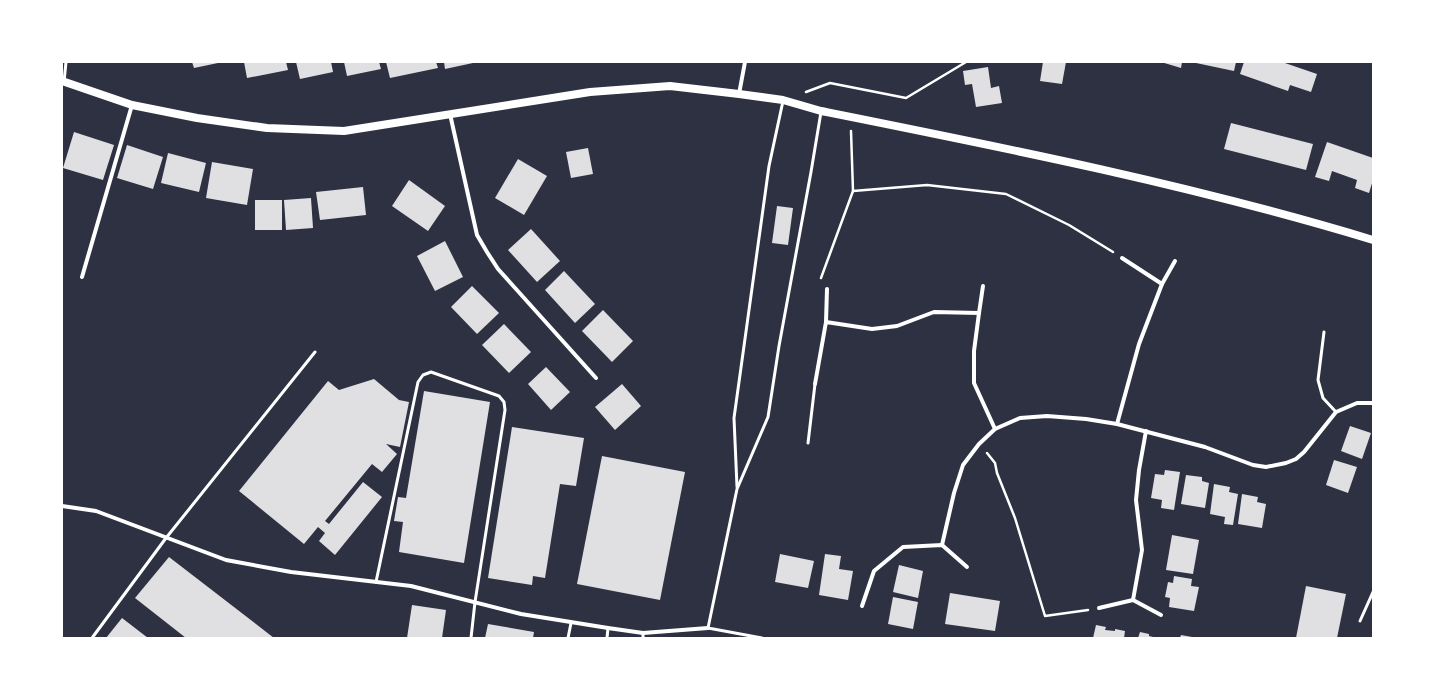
<svg xmlns="http://www.w3.org/2000/svg" width="1435" height="700" viewBox="0 0 1435 700" font-family="'PT Sans',sans-serif">
<style>
.building{fill:#e0e0e3}
.lines{fill:none;stroke-linecap:round;stroke-linejoin:round}
.path{stroke:#fff;stroke-width:2.5}
.service{stroke:#fff;stroke-width:3}
.minor{stroke:#fff;stroke-width:4}
.secondary{stroke:#fff;stroke-width:8}
</style>
<rect width="100%" height="100%" fill="#2d3142"/>
<g class="building">
<path d="M192 62H218V63L194 68Z"/>
<path d="M244 62H286L288 70 247 78Z"/>
<path d="M296 62H331L333 72 300 79Z"/>
<path d="M344 62H379L381 69 347 76Z"/>
<path d="M386 62H436L438 68 390 78Z"/>
<path d="M444 62H473V63L445 69Z"/>
<path d="M1043 62H1066L1062 84 1040 81Z"/>
<path d="M1161 62H1182L1181 68Z"/>
<path d="M1196 62H1236L1234 71 1196 63Z"/>
<path d="M1244 62H1282L1317 74 1311 92 1290 85 1288 91 1240 74Z"/>
<path d="M988 67 991 88 999 86 1002 103 976 107 972 84 965 85 963 71Z"/>
<path d="M1231 123 1313 144 1306 170 1224 149Z"/>
<path d="M74 132 114 145 103 180 63 168Z"/>
<path d="M1327 142 1373 158V180L1369 193 1355 188 1357 180 1332 171 1329 181 1315 177Z"/>
<path d="M127 145 163 157 153 189 117 178Z"/>
<path d="M588 148 593 174 571 178 566 152Z"/>
<path d="M168 153 206 163 199 192 161 183Z"/>
<path d="M518 159 547 176 524 215 495 198Z"/>
<path d="M212 162 253 169 247 205 206 198Z"/>
<path d="M409 180 445 206 428 231 392 206Z"/>
<path d="M363 187 366 215 320 220 316 192Z"/>
<path d="M311 198 313 228 286 230 284 200Z"/>
<rect x="255" y="200" width="27" height="30"/>
<path d="M777 206 793 208 788 245 772 243Z"/>
<path d="M531 229 560 261 537 282 508 250Z"/>
<path d="M445 241 463 277 435 291 417 256Z"/>
<path d="M564 271 595 304 575 323 545 290Z"/>
<path d="M472 286 499 313 477 334 451 307Z"/>
<path d="M603 310 633 341 612 362 582 331Z"/>
<path d="M504 324 531 352 509 373 482 345Z"/>
<path d="M546 367 570 392 551 410 528 384Z"/>
<path d="M374 379 399 400 409 402 400 447 386 444 397 454 382 472 372 464 325 521 329 524 363 482 382 497 335 555 319 541 325 533 318 527 304 544 239 491 328 381 339 390Z"/>
<path d="M622 384 641 406 615 430 595 407Z"/>
<path d="M424 391 490 402 464 563 399 552 403 522 394 521 398 497 406 498Z"/>
<path d="M1350 426 1371 433 1362 459 1341 451Z"/>
<path d="M512 427 584 438 576 486 560 484 545 578 533 576 532 585 488 578Z"/>
<path d="M602 456 685 472 660 600 577 584Z"/>
<path d="M1334 460 1357 467 1348 493 1326 485Z"/>
<path d="M1165 470 1180 472 1174 510 1161 508 1162 500 1151 498 1155 474 1164 475Z"/>
<path d="M1186 475 1202 477V481L1209 483 1205 508 1181 504Z"/>
<path d="M1214 484 1230 487 1229 492 1238 494 1233 525 1224 524 1225 517 1210 514Z"/>
<path d="M1242 494 1258 497 1257 502 1266 504 1262 528 1238 524Z"/>
<path d="M1172 535 1199 540 1193 574 1166 570Z"/>
<path d="M780 554 814 561 808 588 775 582Z"/>
<path d="M825 554 841 556 839 569 853 571 848 600 819 595Z"/>
<path d="M169 557 274 638H186L135 598Z"/>
<path d="M899 565 923 571 918 598 893 592Z"/>
<path d="M1174 576 1192 579 1191 586 1199 587 1194 611 1169 607 1170 598 1165 597 1168 582 1173 583Z"/>
<path d="M1306 586 1346 594 1337 638H1296Z"/>
<path d="M950 593 1000 601 995 631 945 624Z"/>
<path d="M893 597 918 602 913 629 888 624Z"/>
<path d="M412 605 446 610 442 638H407Z"/>
<path d="M122 618 148 638H106Z"/>
<path d="M488 624 534 632 533 638H485Z"/>
<path d="M1096 625 1106 627 1105 630 1115 631V629L1125 631 1124 638H1093Z"/>
<path d="M1140 632 1149 634V636L1157 638H1138Z"/>
<path d="M1181 635 1192 637V638H1180Z"/>
</g>
<g class="lines">
<g class="path">
<path d="M806 92 830 83 906 98 966 62"/>
<path d="M853 191 927 185 1006 194 1069 225 1113 252"/>
<path d="M821 278 853 191 851 131"/>
<path d="M987 453 995 463 997 473 1015 518 1045 616 1088 610"/>
</g>
<g class="service">
<path d="M64 82 66 62"/>
<path d="M1324 332 1318 380 1323 398 1336 412"/>
<path d="M808 443 815 384"/>
<path d="M737 487 734 418 769 166 783 101"/>
<path d="M376 582 418 382 423 375 431 372 499 396 504 402 505 410 475 602 471 638"/>
<path d="M1360 621 1373 592"/>
<path d="M92 638 166 538 315 352"/>
<path d="M568 638 571 623"/>
<path d="M607 638 608 628"/>
<path d="M643 638V633"/>
<path d="M762 638 708 628 737 489 768 417 779 346 811 172 821 112"/>
</g>
<g class="minor">
<path d="M739 94 745 62"/>
<path d="M450 114 477 235 487 252 498 269 596 378"/>
<path d="M82 277 132 105"/>
<path d="M1162 284 1175 261"/>
<path d="M979 313 983 286"/>
<path d="M826 322 827 289"/>
<path d="M815 384 826 322 872 329 897 326 934 312 979 313 974 351V383L995 429"/>
<path d="M1117 424 1139 344 1162 284 1122 258"/>
<path d="M62 506 96 511 226 560 291 572 411 586 521 614 608 628 643 633 708 628"/>
<path d="M942 545 954 493 963 465 979 444 995 429 1020 418 1047 416 1086 419 1117 424 1205 447 1253 465 1266 467 1286 463 1296 459 1304 452 1336 412 1357 403H1373"/>
<path d="M1133 600 1142 550 1136 500 1139 470 1146 431"/>
<path d="M862 606 874 571 903 547 942 545 967 567"/>
<path d="M1099 608 1133 600 1161 615"/>
</g>
<path class="secondary" d="M62 81 132 105 197 118 267 128 344 131 590 92 670 86 739 94 783 100 821 111C1006 148 1192 185 1373 240"/>
</g>
<rect width="1435" height="700" fill="none" stroke="#ffffff" stroke-width="126"/>
</svg>
